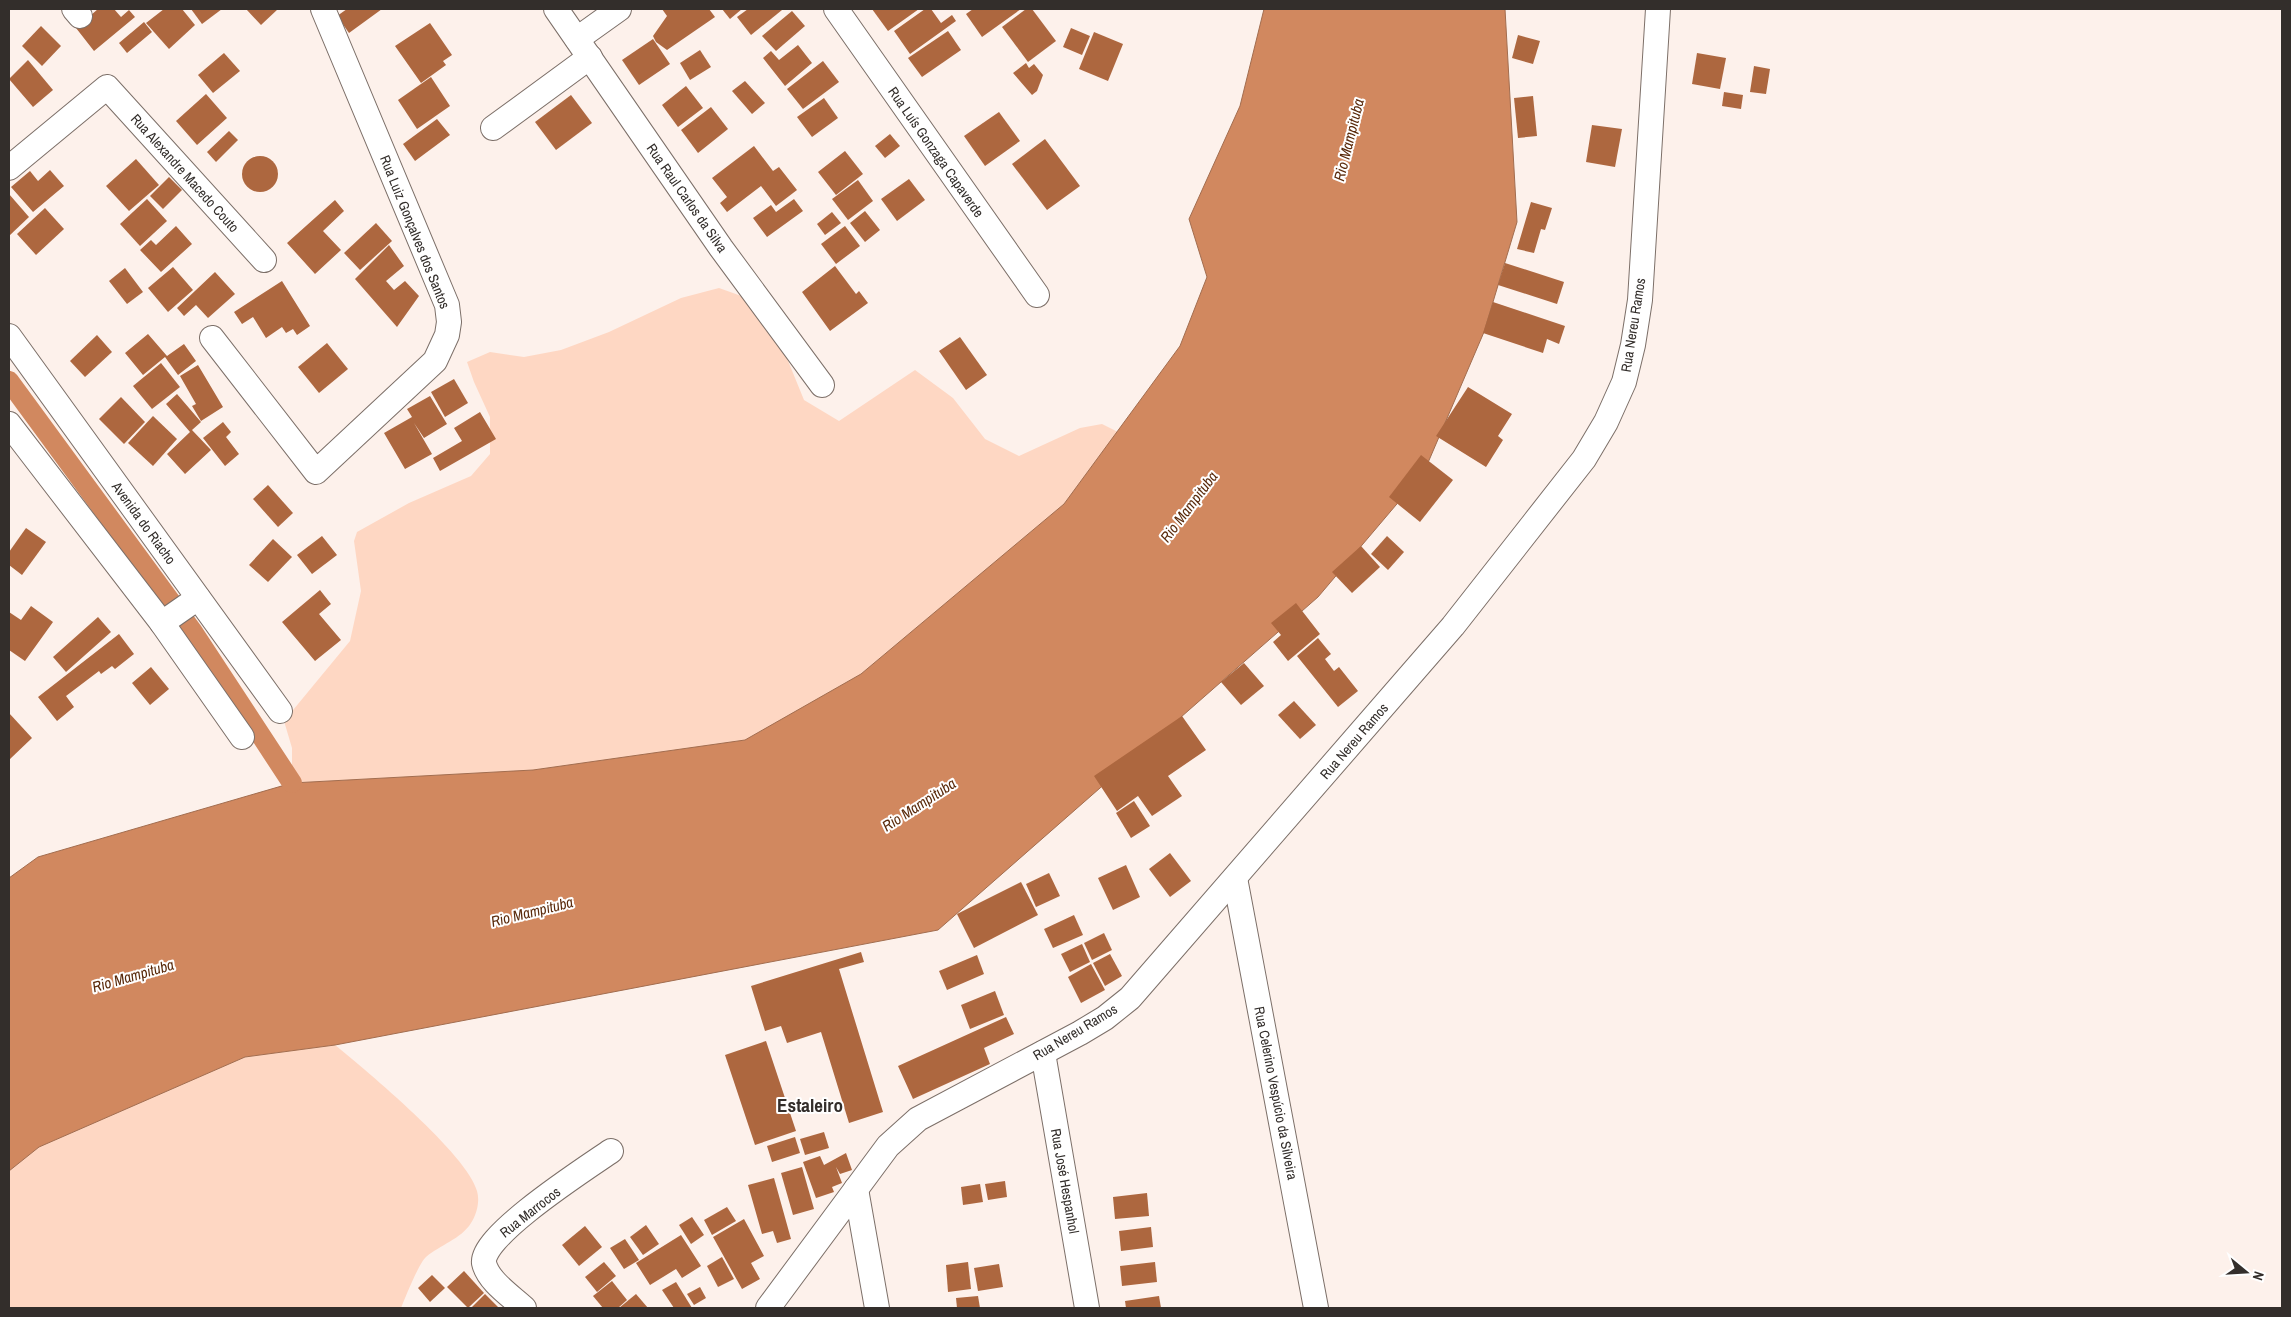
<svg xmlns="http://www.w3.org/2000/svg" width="2291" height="1317" viewBox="0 0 2291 1317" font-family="'Archivo Narrow',sans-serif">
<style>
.green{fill:#fed7c3}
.water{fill:#d1885f;stroke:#a26d4f}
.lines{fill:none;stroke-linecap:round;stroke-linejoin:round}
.canal{stroke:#d1885f;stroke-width:20}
.building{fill:#ad673f}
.minor-casing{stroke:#7c6f68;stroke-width:26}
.minor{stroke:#fff;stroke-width:24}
.labels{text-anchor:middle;stroke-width:4;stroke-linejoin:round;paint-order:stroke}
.street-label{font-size:14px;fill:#332e2b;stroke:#fff}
.water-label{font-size:15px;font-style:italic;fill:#5a2a0b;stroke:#fff}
.district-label{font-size:19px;font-weight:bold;fill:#332e2b;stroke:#fff}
</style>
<rect width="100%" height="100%" fill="#fdf1eb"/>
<g class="green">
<path d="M719 288 747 298 784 351 804 400 839 421 915 370 953 398 985 439 1019 456 1080 428 1102 424 1118 432 1064 504 861 674 746 740 533 770 292 783V748L284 721 350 641 361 591 354 541 357 532 409 503 471 476 490 454V417L474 382 467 362 490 352 524 357 561 350 609 332 681 298Z"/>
<path d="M335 1045C367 1071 468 1155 477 1191 480 1201 477 1214 471 1223 461 1239 440 1245 426 1257 419 1263 405 1298 401 1308H9V1171L39 1147 245 1057Z"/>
</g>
<path class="water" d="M1264 9H1505L1517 222 1484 332 1424 472 1318 597 938 930 335 1045 245 1057 39 1147 9 1171V878L38 857 292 783 533 770 745 740 861 674 1064 504 1180 346 1207 277 1189 219 1240 106Z"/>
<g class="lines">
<path class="canal" d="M9 381 193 632 292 783"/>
</g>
<g class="building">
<path d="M98 9H114L121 17 129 10 135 17 94 51 76 28Z"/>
<path d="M164 9H182L195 25 169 49 146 23Z"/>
<path d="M191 9H222L202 24Z"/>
<path d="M246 9H278L261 25Z"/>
<path d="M347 9H382L349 33 337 16Z"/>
<path d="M662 9H709L715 17 667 50 656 42 653 36 667 16Z"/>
<path d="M722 9H742L730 19Z"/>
<path d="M748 9H781L782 10 751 35 737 17Z"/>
<path d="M872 9H919L888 31Z"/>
<path d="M925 9H931L941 23 952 15 956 21 910 54 894 31Z"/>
<path d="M973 9H1021L982 37 966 14Z"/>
<path d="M1026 9H1032L1056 41 1028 62 1002 27Z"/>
<path d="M792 11 805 26 776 51 762 36Z"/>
<path d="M144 22 152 32 127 53 119 43Z"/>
<path d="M430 23 452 55 443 61 446 65 421 83 395 46Z"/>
<path d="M41 26 61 46 42 66 22 46Z"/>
<path d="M1071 28 1090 36 1082 55 1063 47Z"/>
<path d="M948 31 961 50 922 77 908 58Z"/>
<path d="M1094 32 1123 44 1108 81 1079 69Z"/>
<path d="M1518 35 1540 41 1533 64 1512 58Z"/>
<path d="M653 39 670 64 639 85 622 60Z"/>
<path d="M798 45 812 63 785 86 763 58 771 51 779 60Z"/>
<path d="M700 50 711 67 690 80 680 63Z"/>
<path d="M224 53 240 71 213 93 198 75Z"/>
<path d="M1697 53 1726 58 1720 89 1692 84Z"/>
<path d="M28 60 53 90 33 107 9 79Z"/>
<path d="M823 61 839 82 803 109 787 89Z"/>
<path d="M1026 63 1029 68 1034 64 1043 75 1037 91 1032 95 1013 73Z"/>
<path d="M1754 66 1770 69 1766 94 1750 92Z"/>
<path d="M431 77 450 106 417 129 398 100Z"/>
<path d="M745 81 765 103 752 114 732 91Z"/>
<path d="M686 86 703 108 678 127 662 105Z"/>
<path d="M1724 92 1743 95 1741 109 1722 106Z"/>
<path d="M206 94 227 118 197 145 176 121Z"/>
<path d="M571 95 592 123 556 150 535 122Z"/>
<path d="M1533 96 1537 136 1518 138 1514 98Z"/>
<path d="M824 98 838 118 812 137 797 117Z"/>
<path d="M711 107 728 129 698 153 681 130Z"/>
<path d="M999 112 1020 141 985 166 964 136Z"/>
<path d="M437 119 450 135 415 161 403 144Z"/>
<path d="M1592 125 1622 129 1615 167 1586 162Z"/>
<path d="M229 131 238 140 216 162 207 152Z"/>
<path d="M890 134 900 146 885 158 875 146Z"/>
<path d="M1045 139 1080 186 1047 210 1012 164Z"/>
<path d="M754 146 773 171 779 167 797 190 776 206 761 186 727 212 720 203 727 197 712 178Z"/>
<path d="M845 151 863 174 836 195 818 172Z"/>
<circle cx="260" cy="174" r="18"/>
<path d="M136 159 159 185 129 211 106 186Z"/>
<path d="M50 170 64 186 33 212 11 187 30 171 38 181Z"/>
<path d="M169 177 182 190 163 209 150 196Z"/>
<path d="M909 179 925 200 897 221 881 199Z"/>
<path d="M858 180 873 201 848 220 832 199Z"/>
<path d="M9 194 29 217 9 236Z"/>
<path d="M147 199 167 221 140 246 120 224Z"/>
<path d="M794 199 803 211 767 237 753 218 771 205 776 212Z"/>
<path d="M335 200 344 211 323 231 341 250 315 274 287 243Z"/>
<path d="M1531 202 1552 208 1545 230 1541 229 1534 253 1517 249Z"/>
<path d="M45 208 64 229 36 255 17 234Z"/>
<path d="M865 211 880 230 865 242 850 223Z"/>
<path d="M832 212 841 223 825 235 817 224Z"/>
<path d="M376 223 392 241 360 270 344 253Z"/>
<path d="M176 226 192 244 161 272 140 250 151 240 156 245Z"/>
<path d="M845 226 860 246 836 264 821 244Z"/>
<path d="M389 245 404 266 386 281 394 290 405 281 419 296 397 327 355 279Z"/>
<path d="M1505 263 1564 282 1557 304 1498 285Z"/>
<path d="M835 266 856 294 859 291 868 303 830 331 802 292Z"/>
<path d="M173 267 193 290 168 312 148 288Z"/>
<path d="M125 268 143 292 127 304 109 281Z"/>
<path d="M215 272 235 294 208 318 196 305 184 316 177 308Z"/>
<path d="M282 281 310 326 297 335 293 329 286 333 282 327 266 338 253 317 242 324 234 312Z"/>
<path d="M1493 302 1565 326 1559 344 1547 339 1543 353 1483 333Z"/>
<path d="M148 334 167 356 184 344 196 361 178 375 165 357 143 375 125 353Z"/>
<path d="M97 335 112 352 85 377 70 361Z"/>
<path d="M960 337 987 375 966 390 939 351Z"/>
<path d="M327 343 348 369 319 393 298 367Z"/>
<path d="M161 363 180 387 152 409 133 386Z"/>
<path d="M198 365 223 407 201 421 192 406 196 404 180 376Z"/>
<path d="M454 379 468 403 445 417 431 392Z"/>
<path d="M1468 387 1512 414 1498 436 1503 440 1486 467 1436 436Z"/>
<path d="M177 394 201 422 192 430 211 450 185 474 167 454 190 432 166 404Z"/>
<path d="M430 396 447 424 424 438 414 423 432 454 405 469 384 433 412 417 407 409Z"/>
<path d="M121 397 145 422 124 444 99 419Z"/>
<path d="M480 412 496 439 440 471 433 458 462 441 454 428Z"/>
<path d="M153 416 177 439 153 466 128 443Z"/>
<path d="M223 422 231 432 226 437 239 454 225 466 203 438Z"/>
<path d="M1421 455 1453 480 1420 522 1389 497Z"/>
<path d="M268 485 293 513 278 527 253 499Z"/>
<path d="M26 528 46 542 22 575 9 565V552Z"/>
<path d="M322 536 337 555 312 574 297 555Z"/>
<path d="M1387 536 1404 552 1388 570 1371 554Z"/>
<path d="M273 539 292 557 268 582 249 565Z"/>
<path d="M1361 546 1380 567 1352 593 1332 572Z"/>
<path d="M320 590 331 604 319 614 341 640 315 661 282 622Z"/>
<path d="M1296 603 1320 634 1288 661 1273 642 1281 635 1271 623Z"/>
<path d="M31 606 53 622 25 661 9 650V612L21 620Z"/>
<path d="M98 617 111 632 66 672 53 657Z"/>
<path d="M119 634 134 654 115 669 112 666 101 674 99 671 66 696 74 707 57 721 38 697Z"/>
<path d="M1318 638 1331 654 1325 659 1334 671 1339 667 1358 691 1338 707 1297 656Z"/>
<path d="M1244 663 1264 686 1241 705 1221 682Z"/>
<path d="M151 667 169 689 150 705 132 683Z"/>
<path d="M1294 701 1316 725 1300 739 1278 715Z"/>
<path d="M9 713 32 738 9 760Z"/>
<path d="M1182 716 1206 750 1168 776 1182 796 1152 816 1138 796 1117 811 1094 776Z"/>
<path d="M1134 801 1150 826 1131 838 1116 813Z"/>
<path d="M1170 853 1191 881 1170 897 1149 869Z"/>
<path d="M1126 865 1140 897 1113 910 1098 878Z"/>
<path d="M1049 873 1060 896 1036 907 1026 884Z"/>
<path d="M1021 882 1038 915 974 948 957 914Z"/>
<path d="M1074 915 1083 935 1053 948 1044 929Z"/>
<path d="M1104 933 1112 950 1092 960 1084 943Z"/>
<path d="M1082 944 1090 962 1070 972 1061 954Z"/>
<path d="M861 952 864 962 839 969 883 1112 849 1123 821 1032 787 1043 781 1026 765 1031 751 986Z"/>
<path d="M1110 954 1122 976 1105 986 1093 963Z"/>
<path d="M977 955 984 974 947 990 939 971Z"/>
<path d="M1091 964 1105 990 1081 1003 1068 977Z"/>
<path d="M995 991 1004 1015 970 1029 961 1005Z"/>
<path d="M1006 1017 1014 1034 984 1048 990 1064 913 1099 898 1066Z"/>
<path d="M766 1041 796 1131 755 1145 725 1055Z"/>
<path d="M824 1132 829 1148 805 1155 800 1139Z"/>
<path d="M795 1137 800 1153 772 1162 767 1146Z"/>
<path d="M846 1153 852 1170 840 1174 836 1167 842 1183 832 1187 834 1192 816 1198 803 1162 820 1156 824 1165Z"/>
<path d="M802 1167 814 1209 793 1215 781 1173Z"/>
<path d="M774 1178 791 1239 777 1243 773 1231 762 1234 748 1185Z"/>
<path d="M1005 1181 1007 1197 988 1200 985 1184Z"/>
<path d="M980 1184 983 1202 963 1205 961 1187Z"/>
<path d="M1147 1193 1149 1216 1115 1219 1113 1197Z"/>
<path d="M727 1207 736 1221 712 1235 704 1220Z"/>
<path d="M692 1217 704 1235 691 1244 679 1225Z"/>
<path d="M744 1219 764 1256 751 1263 760 1279 742 1289 713 1237Z"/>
<path d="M646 1225 659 1244 643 1255 630 1237Z"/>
<path d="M585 1226 602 1247 579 1266 562 1245Z"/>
<path d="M1151 1227 1153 1247 1121 1251 1119 1231Z"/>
<path d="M681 1235 701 1266 682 1278 676 1269 650 1285 636 1263Z"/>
<path d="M625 1239 639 1260 624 1269 610 1248Z"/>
<path d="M722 1257 734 1279 718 1287 707 1266Z"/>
<path d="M604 1262 616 1276 597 1292 585 1277Z"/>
<path d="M968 1262 971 1289 948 1292 946 1265Z"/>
<path d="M1155 1262 1157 1282 1122 1286 1120 1266Z"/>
<path d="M999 1264 1003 1287 978 1291 974 1268Z"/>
<path d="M464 1271 484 1293 468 1308 447 1287Z"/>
<path d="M432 1275 445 1288 430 1302 418 1288Z"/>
<path d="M612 1281 627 1300 618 1308H603L593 1296Z"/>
<path d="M676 1282 692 1308H674L662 1290Z"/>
<path d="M700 1287 706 1298 694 1305 687 1294Z"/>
<path d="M485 1294 499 1308H471Z"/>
<path d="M636 1294 648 1308H619Z"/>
<path d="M978 1296 980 1308H957L956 1298Z"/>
<path d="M1159 1296 1161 1308H1126L1125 1301Z"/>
</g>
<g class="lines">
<defs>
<g id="minor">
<path d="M74 9 80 16"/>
<path d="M556 9 721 248 822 385"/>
<path d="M836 9 1037 295"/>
<path d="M577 39 619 9"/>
<path d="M493 128 590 57"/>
<path d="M9 168 107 87 264 260"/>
<path d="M9 336 280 711"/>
<path d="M212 338 316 472 435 361 447 335 449 322 447 305 323 9"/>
<path d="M9 424 162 623 242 737"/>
<path d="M162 623 198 598"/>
<path d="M1235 878 1316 1308"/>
<path d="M1043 1053 1087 1308"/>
<path d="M856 1189 877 1308"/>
<path d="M524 1308C511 1296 488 1281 484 1263 480 1236 588 1167 611 1151"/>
<path d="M768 1308 888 1146 918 1119 1080 1033 1105 1018 1130 998 1453 626 1584 459 1606 422 1624 382 1633 345 1640 300 1658 9"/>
</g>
</defs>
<use href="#minor" class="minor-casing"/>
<use href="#minor" class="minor"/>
</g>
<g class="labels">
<g class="street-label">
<text transform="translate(936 152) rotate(55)" y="5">Rua Luís Gonzaga Capaverde</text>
<text transform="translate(185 173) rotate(48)" y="5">Rua Alexandre Macedo Couto</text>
<text transform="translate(687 198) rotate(55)" y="5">Rua Raul Carlos da Silva</text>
<text transform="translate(415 232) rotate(68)" y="5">Rua Luiz Gonçalves dos Santos</text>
<text transform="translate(1633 325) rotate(-81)" y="5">Rua Nereu Ramos</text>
<text transform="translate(144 523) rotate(54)" y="5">Avenida do Riacho</text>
<text transform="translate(1354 741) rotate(-49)" y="5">Rua Nereu Ramos</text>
<text transform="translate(1075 1032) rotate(-31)" y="5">Rua Nereu Ramos</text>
<text transform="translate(1276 1093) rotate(79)" y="5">Rua Celerino Vespúcio da Silveira</text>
<text transform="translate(1065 1181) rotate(80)" y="5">Rua José Hespanhol</text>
<text transform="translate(530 1212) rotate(-38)" y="5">Rua Marrocos</text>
</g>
<g class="water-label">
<text transform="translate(1349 140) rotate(-76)" y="5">Rio Mampituba</text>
<text transform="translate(1189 507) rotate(-53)" y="5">Rio Mampituba</text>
<text transform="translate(919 805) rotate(-33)" y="5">Rio Mampituba</text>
<text transform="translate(532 912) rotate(-14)" y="5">Rio Mampituba</text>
<text transform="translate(133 976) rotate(-16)" y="5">Rio Mampituba</text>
</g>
<g class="district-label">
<text x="810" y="1112">Estaleiro</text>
</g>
</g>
<rect width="2291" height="1317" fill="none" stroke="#332e2b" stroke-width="20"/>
<g transform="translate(2246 1272) rotate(108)" stroke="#ffffff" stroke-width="4" paint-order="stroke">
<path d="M0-4L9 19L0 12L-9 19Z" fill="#332e2b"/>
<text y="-8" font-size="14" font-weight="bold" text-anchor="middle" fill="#332e2b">N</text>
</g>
</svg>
